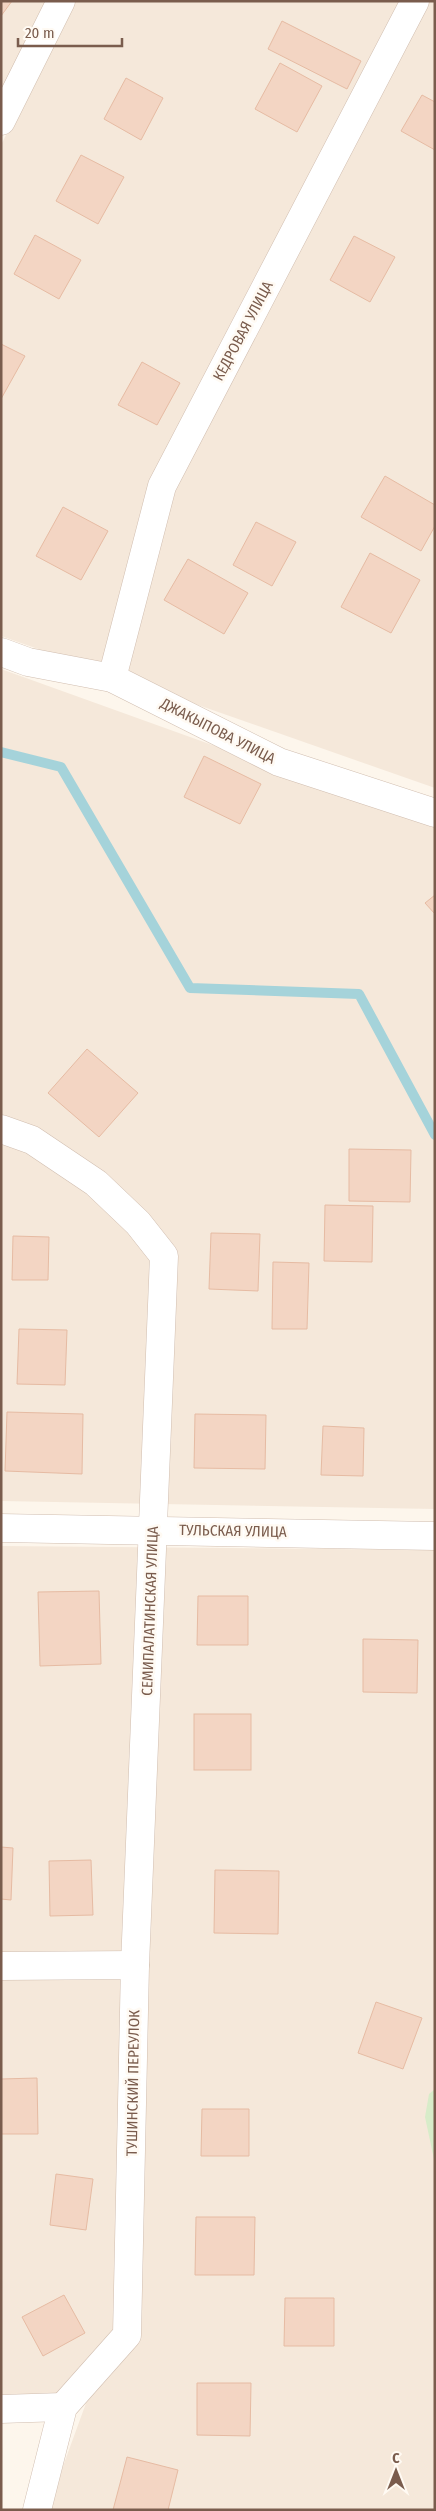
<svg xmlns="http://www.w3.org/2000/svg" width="436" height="2511" viewBox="0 0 436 2511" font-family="'Fira Sans Condensed',sans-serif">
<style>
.residential{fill:#f5e8da}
.green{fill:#d8ecc9}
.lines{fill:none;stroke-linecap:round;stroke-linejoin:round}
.stream{stroke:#a5d3da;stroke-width:10}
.building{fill:#f3d5c3;stroke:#e6bba3}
.minor-casing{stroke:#d1beb0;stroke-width:29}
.minor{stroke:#fff;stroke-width:28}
.labels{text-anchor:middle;stroke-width:5;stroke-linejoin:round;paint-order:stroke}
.street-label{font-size:15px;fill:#7a5c4d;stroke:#fffaf3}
</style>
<rect width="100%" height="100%" fill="#fdf6ec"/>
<g class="residential">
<path d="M1 1H46L1 91Z"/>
<path d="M74 1H435V788L1 636V145Z"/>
<path d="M1 669 435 825V1509L1 1501Z"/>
<path d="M1 1546 435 1550V2510H47L89 2395 1 2396Z"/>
</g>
<path class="green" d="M435 2089V2164L425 2117 429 2094Z"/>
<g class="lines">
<path class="stream" d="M1 752 61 767 190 988 359 994 435 1135"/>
</g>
<g class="building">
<path d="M1 1H12L1 16Z"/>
<path d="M282 21 361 61 347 89 268 49Z"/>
<path d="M280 63 322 86 297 132 255 109Z"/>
<path d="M126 78 163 98 141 140 104 119Z"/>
<path d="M422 95 435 102V150L401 131Z"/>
<path d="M81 155 124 177 98 224 56 201Z"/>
<path d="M35 235 81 260 59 299 14 274Z"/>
<path d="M354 236 395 257 370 302 330 280Z"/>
<path d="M1 344 25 356 1 399Z"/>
<path d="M142 362 180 383 157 425 118 405Z"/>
<path d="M385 476 435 505V526L421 551 361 517Z"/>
<path d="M63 507 108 531 81 580 36 556Z"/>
<path d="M256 522 296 542 272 586 233 565Z"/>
<path d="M370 553 420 580 391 633 341 607Z"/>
<path d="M188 559 248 593 224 634 164 600Z"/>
<path d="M204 756 261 784 240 824 184 797Z"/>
<path d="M435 895V914L425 903Z"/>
<path d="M87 1049 138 1093 99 1137 48 1093Z"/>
<path d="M349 1149 411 1150 410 1202 349 1201Z"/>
<path d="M325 1205 373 1206 372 1262 324 1261Z"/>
<path d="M211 1233 260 1234 258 1291 209 1289Z"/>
<path d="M13 1236 49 1237 48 1280H12Z"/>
<path d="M273 1262 309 1263 307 1329H272Z"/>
<path d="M19 1329 67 1330 65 1385 17 1384Z"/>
<path d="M7 1412 83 1414 82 1474 5 1471Z"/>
<path d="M195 1414 266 1415 265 1469 194 1468Z"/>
<path d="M323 1426 364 1428 363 1476 321 1475Z"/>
<path d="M99 1591 101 1664 40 1666 38 1592Z"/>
<path d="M198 1596H248V1645H197Z"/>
<path d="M363 1639 418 1640 417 1693 363 1692Z"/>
<rect x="194" y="1714" width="57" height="56"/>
<path d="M1 1847 13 1848 11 1900 1 1899Z"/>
<path d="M91 1860 93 1915 50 1916 49 1861Z"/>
<path d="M215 1870 279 1871 278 1934 214 1933Z"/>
<path d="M376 2002 422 2018 403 2069 358 2053Z"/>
<path d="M37 2078 38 2134H1V2079Z"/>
<path d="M202 2109H249V2156H201Z"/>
<path d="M56 2174 93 2179 86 2230 50 2225Z"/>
<path d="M196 2217H255L254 2275H195Z"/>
<path d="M64 2295 85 2333 43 2356 22 2317Z"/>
<path d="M285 2298H334V2346H284Z"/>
<path d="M197 2383H251L250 2436 197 2435Z"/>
<path d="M127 2457 178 2470 168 2510H113Z"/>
</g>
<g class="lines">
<defs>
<g id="minor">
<path d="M1 121 61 1"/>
<path d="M1 652 28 662 112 678 279 762 435 813"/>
<path d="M112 678 162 486 415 1"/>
<path d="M1 1129 32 1140 96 1183 138 1223 164 1256 135 1965"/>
<path d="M1 1528 435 1536"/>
<path d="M1 1966 135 1965 127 2335 63 2407 37 2510"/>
<path d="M1 2409 63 2407"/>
</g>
</defs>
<use href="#minor" class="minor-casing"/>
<use href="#minor" class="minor"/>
</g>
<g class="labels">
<g class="street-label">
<text transform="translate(243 331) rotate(-62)" y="5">КЕДРОВАЯ УЛИЦА</text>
<text transform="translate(218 731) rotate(27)" y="5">ДЖАКЫПОВА УЛИЦА</text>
<text transform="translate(233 1531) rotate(1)" y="5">ТУЛЬСКАЯ УЛИЦА</text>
<text transform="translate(150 1611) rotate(-88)" y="5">СЕМИПАЛАТИНСКАЯ УЛИЦА</text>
<text transform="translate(133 2083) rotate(-89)" y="5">ТУШИНСКИЙ ПЕРЕУЛОК</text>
</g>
</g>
<rect width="436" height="2511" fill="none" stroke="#7a5c4d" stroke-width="5"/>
<g transform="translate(396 2471)" stroke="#fffaf3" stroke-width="4" paint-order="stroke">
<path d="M0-4L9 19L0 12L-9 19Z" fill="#7a5c4d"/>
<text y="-8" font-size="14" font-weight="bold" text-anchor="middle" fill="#7a5c4d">С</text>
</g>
<path d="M18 38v8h104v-8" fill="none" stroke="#7a5c4d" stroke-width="2.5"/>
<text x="25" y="38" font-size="15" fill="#7a5c4d" stroke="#fffaf3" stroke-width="4" paint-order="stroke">20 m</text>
</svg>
